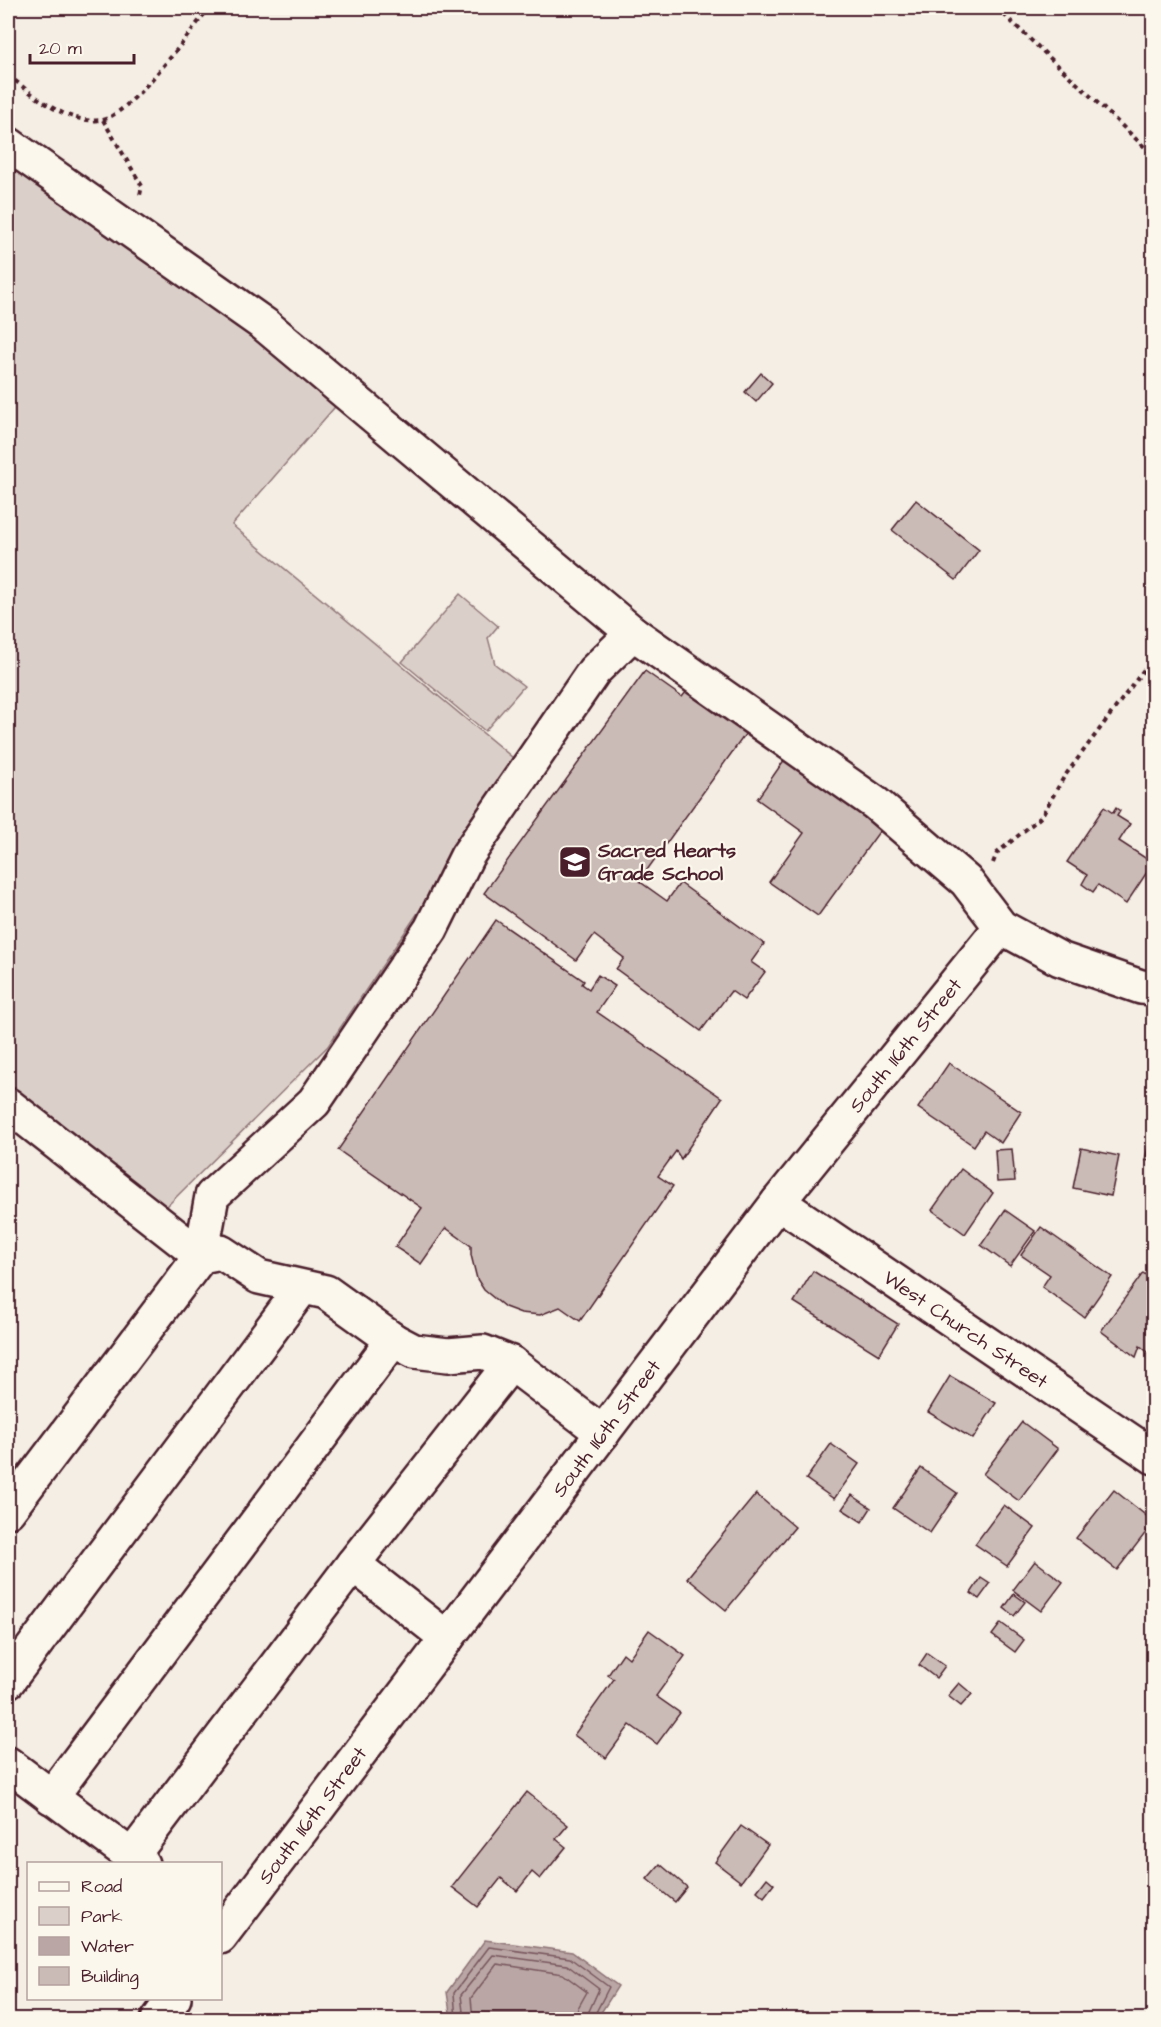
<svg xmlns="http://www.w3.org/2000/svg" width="1161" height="2027" viewBox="0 0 1161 2027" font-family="'Architects Daughter',sans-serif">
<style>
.green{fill:#dbd0c9;stroke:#92787a;stroke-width:1.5}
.water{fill:#baa7a5;stroke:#8d7174;stroke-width:1.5}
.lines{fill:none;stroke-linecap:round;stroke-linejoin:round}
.shore{stroke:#77555c;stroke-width:1.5}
.building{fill:#cabbb6;stroke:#4a1f2b;stroke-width:1.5}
.minor-casing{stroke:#4a1f2b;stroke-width:38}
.path{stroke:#4a1f2b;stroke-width:4;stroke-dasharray:4.5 4.5;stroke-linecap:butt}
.minor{stroke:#fbf7ec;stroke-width:33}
.labels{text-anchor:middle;stroke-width:4.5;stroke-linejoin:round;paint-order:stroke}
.poi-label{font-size:20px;font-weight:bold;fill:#4a1f2b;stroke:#fbf7ec;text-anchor:start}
.street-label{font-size:20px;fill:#4a1f2b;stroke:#fbf7ec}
</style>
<rect width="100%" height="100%" fill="#f4eee4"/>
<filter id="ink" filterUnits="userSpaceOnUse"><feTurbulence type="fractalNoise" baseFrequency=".0167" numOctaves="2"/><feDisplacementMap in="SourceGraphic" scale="12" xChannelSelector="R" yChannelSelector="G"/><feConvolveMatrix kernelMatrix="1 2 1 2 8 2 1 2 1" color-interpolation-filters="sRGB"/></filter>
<g filter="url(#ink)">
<g class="green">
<path d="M8 157 50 183 340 401 232 525 519 763 328 1046 159 1214 8 1094Z"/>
<path d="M460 594 498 626 488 638 495 664 524 686 485 731 402 662Z"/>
</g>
<path class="water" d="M485 1940 572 1952 618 1986 597 2019H451L447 1992Z"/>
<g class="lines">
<g class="shore">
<path d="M456 2020 454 1993 489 1947 570 1958 609 1987 592 2020"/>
<path d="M464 2020 461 1995 493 1955 567 1965 599 1989 585 2020"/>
<path d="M473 2020 471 1998 497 1964 563 1974 587 1992 578 2008 576 2020"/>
</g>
</g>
<g class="building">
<path d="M761 373 772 383 756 402 745 392Z"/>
<path d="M916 500 979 550 956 580 892 530Z"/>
<path d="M645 671 682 697 691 686 749 729 639 881 667 901 680 883 764 944 751 962 765 972 744 1000 731 991 701 1031 616 969 624 958 594 935 576 960 484 893Z"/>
<path d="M787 756 884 825 818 916 769 882 804 833 757 799Z"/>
<path d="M1104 807 1113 813 1116 808 1120 811 1117 816 1130 824 1119 841 1153 863 1126 904 1098 885 1093 892 1082 884 1087 875 1067 862Z"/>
<path d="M496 920 584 981 582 984 589 989 598 975 615 986 597 1012 722 1098 681 1159 676 1151 658 1176 673 1186 580 1321 560 1307 540 1315 521 1313 505 1307 484 1290 477 1279 471 1255V1246L446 1228 421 1264 395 1247 422 1208 338 1150Z"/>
<path d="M949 1063 1021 1112 1001 1143 984 1131 974 1146 918 1108Z"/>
<path d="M1154 1122V1162L1145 1160Z"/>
<path d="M1081 1148 1119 1156 1111 1196 1073 1188Z"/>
<path d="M1012 1149 1015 1181 997 1182 995 1150Z"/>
<path d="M961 1169 993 1193 965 1234 932 1210Z"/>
<path d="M1005 1210 1035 1231 1010 1266 981 1245Z"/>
<path d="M1041 1227 1112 1277 1084 1317 1042 1287 1050 1275 1021 1255Z"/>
<path d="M813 1271 898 1324 879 1355 794 1302Z"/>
<path d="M1143 1273 1154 1281V1357L1140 1346 1136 1357 1101 1331Z"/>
<path d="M950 1376 996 1403 973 1439 928 1412Z"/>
<path d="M1022 1422 1058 1449 1019 1501 983 1474Z"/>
<path d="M831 1444 859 1464 834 1499 806 1479Z"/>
<path d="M921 1468 957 1493 930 1533 893 1508Z"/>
<path d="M1114 1490 1154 1522 1117 1570 1076 1538Z"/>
<path d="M756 1494 795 1527 726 1610 687 1578Z"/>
<path d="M852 1495 871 1508 862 1522 842 1509Z"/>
<path d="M1004 1505 1035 1528 1007 1566 975 1544Z"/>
<path d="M1035 1561 1063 1582 1041 1611 1013 1590Z"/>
<path d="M981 1578 990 1584 979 1599 971 1593Z"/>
<path d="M1014 1594 1025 1602 1014 1616 1004 1608Z"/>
<path d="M1001 1623 1024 1640 1015 1652 992 1635Z"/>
<path d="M649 1630 685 1656 656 1696 680 1713 657 1744 630 1725 606 1758 574 1735 614 1679 608 1675 623 1653 629 1658Z"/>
<path d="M927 1653 945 1666 936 1678 919 1665Z"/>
<path d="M959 1683 972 1694 961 1706 948 1696Z"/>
<path d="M527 1792 568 1825 556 1839 566 1847 540 1879 532 1872 517 1891 501 1878 478 1907 452 1887Z"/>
<path d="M741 1826 768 1845 741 1882 715 1862Z"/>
<path d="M660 1864 687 1887 675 1902 647 1879Z"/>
<path d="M767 1878 774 1884 764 1897 757 1891Z"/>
</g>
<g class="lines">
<defs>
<g id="minor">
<path d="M8 144 265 325 633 633"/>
<path d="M8 1105 201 1256 212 1196 314 1102 431 929 467 856 594 671 633 633 875 803 966 881 1001 927 1060 959 1141 987 1154 988"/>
<path d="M778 1202 1154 1457"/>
<path d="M8 1511 201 1256 221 1252 259 1277 326 1292 393 1340 414 1351 448 1355 483 1352 511 1363 603 1433"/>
<path d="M353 1564 447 1638"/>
<path d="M8 1681 302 1288"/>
<path d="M8 1764 142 1864"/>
<path d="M51 1797 393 1340"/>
<path d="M132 1856 353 1564 511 1363"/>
<path d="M220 1937 778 1202 1001 927"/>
<path d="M158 2020 174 1998"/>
</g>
</defs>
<use href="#minor" class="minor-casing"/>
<g class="path">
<path d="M997 8 1154 156"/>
<path d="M8 75C32 94 67 125 101 120 130 116 190 32 209 8"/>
<path d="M103 120 142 186 140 195"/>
<path d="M993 863 997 853 1041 817 1064 777 1154 656"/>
</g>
<use href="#minor" class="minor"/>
</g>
</g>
<defs>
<symbol id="school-square" viewBox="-11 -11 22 22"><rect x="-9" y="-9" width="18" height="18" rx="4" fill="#4a1f2b" stroke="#fbf7ec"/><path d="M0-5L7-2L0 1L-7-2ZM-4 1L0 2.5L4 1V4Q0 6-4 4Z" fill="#fff"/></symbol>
</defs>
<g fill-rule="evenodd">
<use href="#school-square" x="556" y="843" width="38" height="38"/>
</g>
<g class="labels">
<g class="poi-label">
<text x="598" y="857">Sacred Hearts<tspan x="598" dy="23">Grade School</tspan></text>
</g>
<g class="street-label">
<text transform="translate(905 1045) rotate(-51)" y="7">South 116th Street</text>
<text transform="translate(966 1329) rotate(34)" y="7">West Church Street</text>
<text transform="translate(606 1428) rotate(-53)" y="7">South 116th Street</text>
<text transform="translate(312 1815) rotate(-53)" y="7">South 116th Street</text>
</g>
</g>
<rect width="1161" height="2027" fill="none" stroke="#fbf7ec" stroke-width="30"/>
<rect x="15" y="15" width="1131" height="1997" fill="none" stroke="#4a1f2b" stroke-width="2" filter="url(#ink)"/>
<rect x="27" y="1862" width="195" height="138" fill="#fbf7ec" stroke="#b4a19f" stroke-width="1.5"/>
<rect x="39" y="1882" width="30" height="9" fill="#fbf7ec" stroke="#b4a19f" stroke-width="1.5"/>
<text x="81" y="1892" font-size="18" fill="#4a1f2b">Road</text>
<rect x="39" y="1907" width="30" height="18" fill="#dbd0c9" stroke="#b4a19f" stroke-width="1.5"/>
<text x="81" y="1922" font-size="18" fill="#4a1f2b">Park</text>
<rect x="39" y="1937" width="30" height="18" fill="#baa7a5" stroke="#b4a19f" stroke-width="1.5"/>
<text x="81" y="1952" font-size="18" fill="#4a1f2b">Water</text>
<rect x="39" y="1967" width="30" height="18" fill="#cabbb6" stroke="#b4a19f" stroke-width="1.5"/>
<text x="81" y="1982" font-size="18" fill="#4a1f2b">Building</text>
<path d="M30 54v9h104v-9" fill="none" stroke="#4a1f2b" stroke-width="3"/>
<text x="39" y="54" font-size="18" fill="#4a1f2b" stroke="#fbf7ec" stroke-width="4.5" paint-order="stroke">20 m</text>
</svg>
